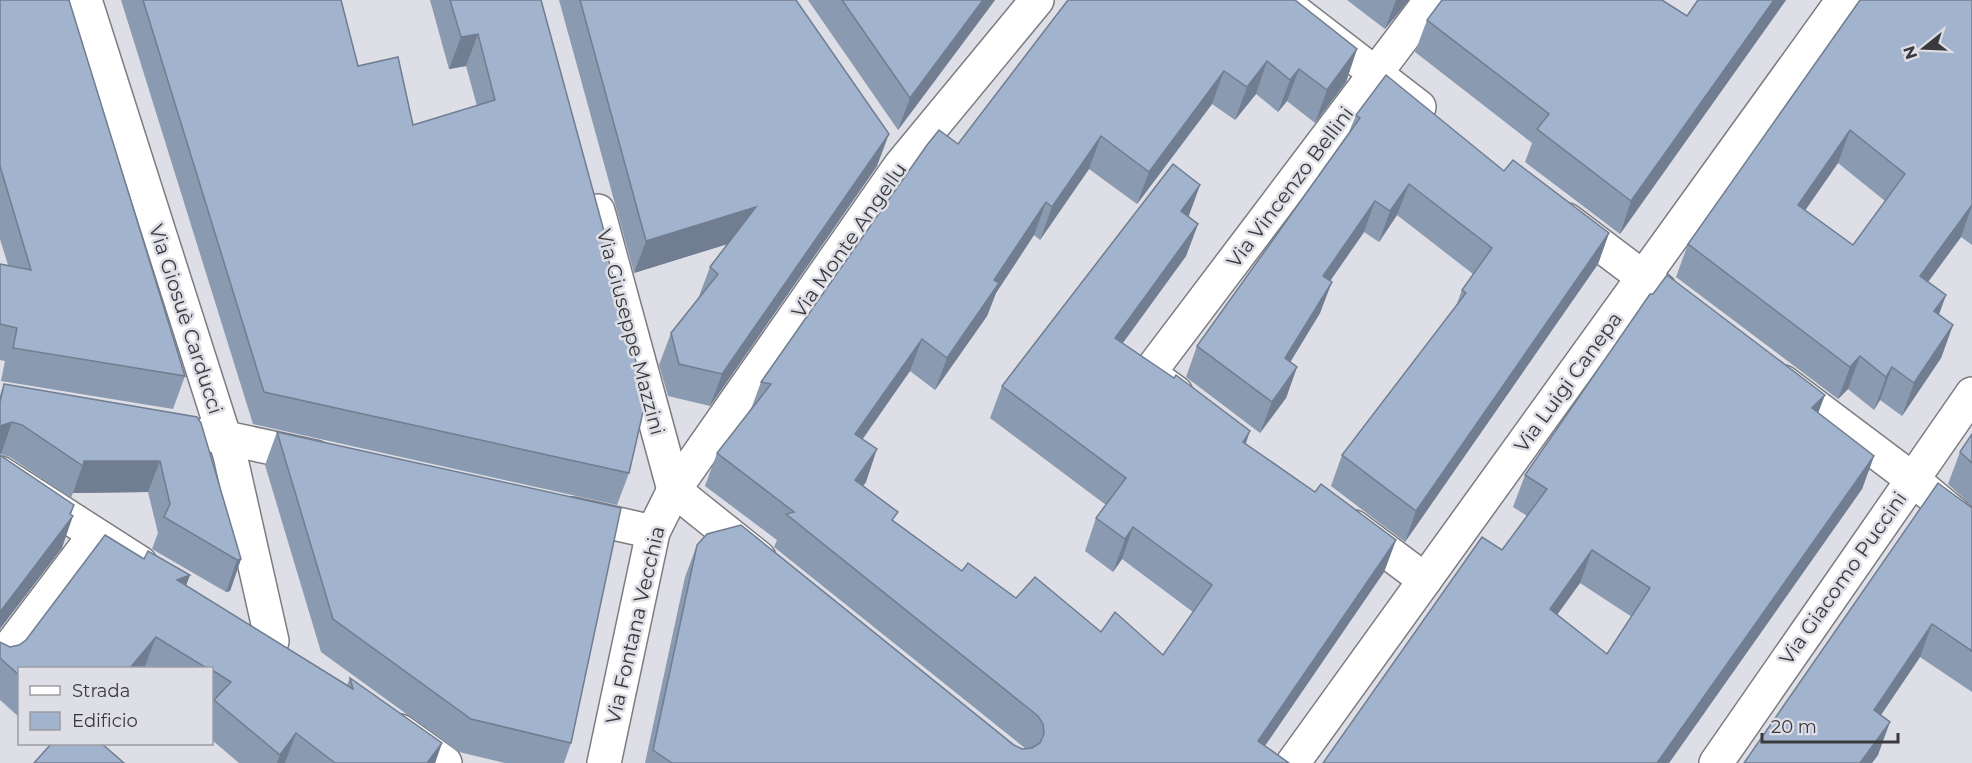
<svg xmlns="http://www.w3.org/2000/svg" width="1972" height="763" viewBox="0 0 1972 763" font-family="Montserrat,sans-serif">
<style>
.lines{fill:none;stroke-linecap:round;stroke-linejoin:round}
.minor-casing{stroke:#7b7b82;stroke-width:36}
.minor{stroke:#fff;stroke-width:33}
.wall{fill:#8a9ab0;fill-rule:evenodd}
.shaded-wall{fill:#717d90}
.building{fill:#a1b3cd;stroke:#717d90;stroke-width:1.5;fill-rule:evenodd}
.labels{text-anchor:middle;stroke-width:5;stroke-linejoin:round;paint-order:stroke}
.street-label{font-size:20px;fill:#3a3a3d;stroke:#dedee6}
</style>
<rect width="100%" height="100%" fill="#dedee6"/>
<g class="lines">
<defs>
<g id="minor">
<path d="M85 0 230 455 272 641"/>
<path d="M1280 0 1419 107"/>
<path d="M598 211 674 490"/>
<path d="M1567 220 1660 290"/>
<path d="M1783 382 1912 479 1972 529"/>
<path d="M1176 393 1149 373 1431 0"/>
<path d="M207 434 315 457"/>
<path d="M0 473 140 563"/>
<path d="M674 490 759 558"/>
<path d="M573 514 653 532"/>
<path d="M1354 527 1425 580"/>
<path d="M0 660 94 536"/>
<path d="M400 731 445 763"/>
<path d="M604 763 653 532 674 490 900 166 1037 0"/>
<path d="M1293 763 1843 0"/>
<path d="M1716 763 1972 394"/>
</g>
</defs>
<use href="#minor" class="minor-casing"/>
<use href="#minor" class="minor"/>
</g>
<g class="wall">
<path d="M0 0 185 376 173 409 1 381 5 361 0 360V264L8 265 0 239Z"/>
<path d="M121 0H341L358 66 413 125 477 106 466 66 449 69 430 0H541L608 258 629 473 617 505 253 424Z"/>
<path d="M559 0H796L877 166 710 406 668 396 659 365 671 333 698 299 710 267 727 244 634 273Z"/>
<path d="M808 0H995L898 130Z"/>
<path d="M1068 0 1357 49 1346 82 1315 123 1287 101 1278 112 1256 94 1235 120 1212 104 1137 204 1089 169 1040 240 1034 235 996 293 987 316 935 390 910 371 863 439 866 482 863 486 894 521 962 571 1016 598 1101 632 1163 655 1193 612 1122 559 1113 572 1085 551 1096 518 1106 505 990 418 1002 386 1200 185 1188 217 1198 224 1186 256 1123 343 1246 444 1315 492 1396 540 1384 572 1265 746 1289 763H645L685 577 697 545 1014 745 1022 749H1026L774 547 777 540 705 486 717 453 751 409 761 382 958 144Z"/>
<path d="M1347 0H1409L1385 29Z"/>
<path d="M1698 0H1786L1620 234 1525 162 1532 143 1415 52 1427 20 1687 16Z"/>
<path d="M1972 0V245L1961 237 1928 282 1946 295 1939 314 1953 325 1941 358 1902 416 1880 400 1874 410 1848 389 1838 399 1676 277 1688 244ZM1838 163 1885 201 1853 245 1805 210Z"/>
<path d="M1356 115 1504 171 1609 233 1598 264 1405 542 1331 486 1342 455 1456 306 1462 290 1473 274 1397 215 1379 242 1364 232 1330 281 1320 313 1290 362 1297 367 1286 398 1260 433 1186 377 1197 346 1349 132Z"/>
<path d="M4 384 197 417 241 559 230 591 226 592 152 549 158 533 148 492 73 493 71 498 10 457 0 454V395Z"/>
<path d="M1818 413 1874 456 1862 489 1669 763H1323L1502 550 1527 516 1513 507 1525 475ZM1580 583 1632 617 1607 654 1557 615Z"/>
<path d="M277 432 571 743 564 763H505L459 752 321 652 265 465Z"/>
<path d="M1972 434V506L1948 484 1960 452Z"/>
<path d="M1972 508V692L1920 657 1881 715 1878 755 1872 763H1744Z"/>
<path d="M144 559 190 575 186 585 347 685 350 678 442 743 435 763H239L212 740V669H20V718L0 700V642L10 647 19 645Z"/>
</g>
<g class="shaded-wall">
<path d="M983 0H995L898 130 910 98Z"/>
<path d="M1396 0H1409L1385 29Z"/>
<path d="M1774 0H1786L1620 234 1631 201Z"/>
<path d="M478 34 466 66 449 69 461 37Z"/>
<path d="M1357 49 1346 82 1315 123 1327 90Z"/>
<path d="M1267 61 1256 94 1235 120 1247 87Z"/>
<path d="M1299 69 1287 101 1278 112 1290 80Z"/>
<path d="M1224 71 1212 104 1137 204 1149 172Z"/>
<path d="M1850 130 1838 163 1786 238 1798 205Z"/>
<path d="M889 134 877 166 710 406 722 374Z"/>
<path d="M1101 136 1089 169 1040 240 1052 207Z"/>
<path d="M1409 184 1397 215 1379 242 1390 211Z"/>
<path d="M1200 185 1188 218 1181 211Z"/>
<path d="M1375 201 1364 232 1312 307 1323 276Z"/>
<path d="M1046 202 1034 235 996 293 987 316 935 390 947 358 994 280Z"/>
<path d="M1972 205 1961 237 1908 309 1920 276Z"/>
<path d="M756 207 744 239 634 273 646 241Z"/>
<path d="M1198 224 1186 256 1103 370 1115 338Z"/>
<path d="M1609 233 1598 264 1405 542 1416 511Z"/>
<path d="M1332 282 1320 313 1274 389 1285 358Z"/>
<path d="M1946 295 1934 328V311Z"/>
<path d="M1953 325 1941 358 1902 416 1914 383Z"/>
<path d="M922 339 910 371 843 466 855 434Z"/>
<path d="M1860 356 1848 389 1838 399 1850 367Z"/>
<path d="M1297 367 1286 398 1260 433 1272 402Z"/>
<path d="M1892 367 1880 400 1874 410 1886 377Z"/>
<path d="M1825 395 1813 427 1812 408Z"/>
<path d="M12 422 1 454H0V427L3 425Z"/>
<path d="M1250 431 1239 464 1243 442Z"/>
<path d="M877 449 866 482 843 513 855 480Z"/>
<path d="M1874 456 1862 489 1669 763H1657Z"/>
<path d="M84 461H160L148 492 73 493Z"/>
<path d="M74 505 68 523 73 516 62 548 0 629V612L70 514Z"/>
<path d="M1133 527 1122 559 1113 572 1125 539Z"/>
<path d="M1396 540 1384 572 1253 763 1258 741Z"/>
<path d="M1592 550 1580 583 1538 641 1550 609Z"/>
<path d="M241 559 230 591 226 592 237 560Z"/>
<path d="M190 575 178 607 177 580Z"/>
<path d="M1932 624 1920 657 1862 743 1874 710Z"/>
<path d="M156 637 144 669H129Z"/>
<path d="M1890 722 1878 755 1872 763H1860Z"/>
<path d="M296 733 285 763H277L280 755Z"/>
<path d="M442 743 435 763H427Z"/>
</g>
<g class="building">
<path d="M0 0H69L185 376 13 348 17 328 0 324V264L31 270 0 166Z"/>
<path d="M143 0H341L358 66 398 57 413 125 495 100 478 34 461 37 450 0H541L610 253 607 254 646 399 629 473 264 392Z"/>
<path d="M580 0H796L889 134 722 374 679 364 671 333 718 274 710 267 756 207 646 241Z"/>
<path d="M842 0H983L910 98Z"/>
<path d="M1068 0H1295L1357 49 1327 90 1299 69 1290 80 1267 61 1247 87 1224 71 1149 172 1101 136 1052 207 1046 202 994 280 999 283 947 358 922 339 855 434 877 449 855 480 898 512 892 520 962 571 968 563 1016 598 1035 577 1101 632 1115 612 1163 655 1212 585 1133 527 1125 539 1096 518 1126 478 1002 386 1173 164 1200 185 1181 211 1198 224 1115 338 1174 378 1176 375 1250 431 1243 442 1315 492 1321 484 1396 540 1258 741 1289 763H672L653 750 697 545 707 534 741 525 1014 745 1022 749 1032 748 1040 743 1044 734 1043 724 1038 716 786 514 794 512 717 453 771 384 761 382 927 145 939 130 958 144Z"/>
<path d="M1442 0H1662L1687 16 1698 0H1774L1631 201 1537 129 1549 114 1427 20Z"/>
<path d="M1860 0H1972V205L1920 276 1946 295 1934 311 1953 325 1914 383 1892 367 1886 377 1860 356 1850 367 1688 244ZM1850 130 1905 174 1853 245 1798 205Z"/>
<path d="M1386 75 1504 171 1513 160 1609 233 1416 511 1342 455 1466 293 1462 290 1492 248 1409 184 1390 211 1375 201 1323 276 1332 282 1285 358 1297 367 1272 402 1197 346 1360 118 1356 115Z"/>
<path d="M1667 275 1825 395 1812 408 1874 456 1657 763H1323L1482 537 1502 550 1547 489 1525 475 1650 294H1653ZM1592 550 1650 588 1607 654 1550 609Z"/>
<path d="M4 384 197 417 201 423 241 559 237 560 164 517 170 504 160 461H84L83 466 22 425 12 422 3 425 0 427V402Z"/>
<path d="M277 432 621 508 571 743 471 719 333 619Z"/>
<path d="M1972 434V463L1960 452Z"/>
<path d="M0 455 74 505 70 514 73 516 0 612Z"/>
<path d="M1938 483 1972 508V651L1932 624 1874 710 1890 722 1860 763H1744Z"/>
<path d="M105 535 144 559 148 551 190 575 177 580 353 689 350 678 442 743 427 763H335L296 733 280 755 214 700 231 682 212 670V669H208L156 637 129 669H20V676L0 658V642L10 647 19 645 26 640Z"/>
<path d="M51 744H102L124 763H34Z"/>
</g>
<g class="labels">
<g class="street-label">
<text transform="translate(1290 187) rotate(-53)" y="7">Via Vincenzo Bellini</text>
<text transform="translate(849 240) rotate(-55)" y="7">Via Monte Angellu</text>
<text transform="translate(186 319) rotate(72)" y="7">Via Giosuè Carducci</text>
<text transform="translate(631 332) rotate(75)" y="7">Via Giuseppe Mazzini</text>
<text transform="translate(1568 382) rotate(-54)" y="7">Via Luigi Canepa</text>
<text transform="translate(1843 578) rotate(-55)" y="7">Via Giacomo Puccini</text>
<text transform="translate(635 625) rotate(-77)" y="7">Via Fontana Vecchia</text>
</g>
</g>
<rect x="18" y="667" width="195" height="78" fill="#dedee6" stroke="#9c9ca2" stroke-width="1.5"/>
<rect x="30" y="686" width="30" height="9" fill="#ffffff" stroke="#9c9ca2" stroke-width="1.5"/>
<text x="72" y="697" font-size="18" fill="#3a3a3d">Strada</text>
<rect x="30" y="712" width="30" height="18" fill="#a1b3cd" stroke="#9c9ca2" stroke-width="1.5"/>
<text x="72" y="727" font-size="18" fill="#3a3a3d">Edificio</text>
<g transform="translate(1924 48) rotate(252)" stroke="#dedee6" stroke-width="4.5" paint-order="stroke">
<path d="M0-4.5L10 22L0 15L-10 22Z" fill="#3a3a3d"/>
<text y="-9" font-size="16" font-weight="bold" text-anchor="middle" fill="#3a3a3d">N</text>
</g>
<path d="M1762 733v9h136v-9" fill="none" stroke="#3a3a3d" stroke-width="3"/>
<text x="1771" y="733" font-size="18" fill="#3a3a3d" stroke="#dedee6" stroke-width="4.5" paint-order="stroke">20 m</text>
</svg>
